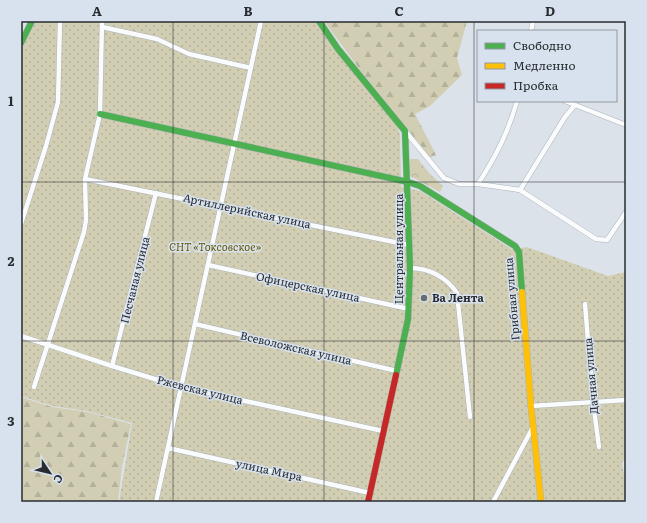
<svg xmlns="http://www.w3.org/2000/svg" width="647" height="523" viewBox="0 0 647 523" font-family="Literata,serif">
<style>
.forest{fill:url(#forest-firs)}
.park{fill:url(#park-crowns)}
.garden{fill:url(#garden-dots)}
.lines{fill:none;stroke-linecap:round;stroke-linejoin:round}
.street-casing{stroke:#aeb3b8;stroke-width:5.5}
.fast-casing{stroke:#aeb3b8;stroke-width:7}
.slow-casing{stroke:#aeb3b8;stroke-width:7}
.jam-casing{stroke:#aeb3b8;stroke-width:7}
.street{stroke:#fafbfc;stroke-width:4.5}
.fast{stroke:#4caf50;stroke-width:6}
.slow{stroke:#ffc107;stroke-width:6}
.jam{stroke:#c62828;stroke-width:6}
.grid{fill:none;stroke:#282c30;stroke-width:1;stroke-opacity:0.55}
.poi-dot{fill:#676c71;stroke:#d7e2ee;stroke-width:1.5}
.labels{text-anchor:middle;stroke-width:3;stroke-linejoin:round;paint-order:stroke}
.street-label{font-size:11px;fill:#282c30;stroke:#d7e2ee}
.park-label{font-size:11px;font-style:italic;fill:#665702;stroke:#d7e2ee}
.poi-label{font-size:11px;font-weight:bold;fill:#282c30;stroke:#d7e2ee;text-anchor:start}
.neatline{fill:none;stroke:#282c30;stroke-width:1.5}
.grid-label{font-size:13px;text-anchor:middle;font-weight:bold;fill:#282c30}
</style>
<defs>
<pattern id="forest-firs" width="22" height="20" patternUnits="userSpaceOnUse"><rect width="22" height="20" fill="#d1ceb3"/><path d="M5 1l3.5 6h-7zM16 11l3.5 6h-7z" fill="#b3b19a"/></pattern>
<pattern id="park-crowns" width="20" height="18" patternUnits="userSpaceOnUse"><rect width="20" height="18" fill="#d1ceb3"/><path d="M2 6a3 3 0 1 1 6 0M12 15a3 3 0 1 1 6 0" fill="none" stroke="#b3b19a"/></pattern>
<pattern id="garden-dots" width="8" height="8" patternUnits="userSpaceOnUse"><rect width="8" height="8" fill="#d1ceb3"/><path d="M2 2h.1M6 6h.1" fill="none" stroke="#b3b19a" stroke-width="1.8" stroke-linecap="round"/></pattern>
</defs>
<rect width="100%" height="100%" fill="#dce2e9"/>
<g class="forest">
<path d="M324 21H467L457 58 462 75 430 106 415 114 436 155 430 157 361 71Z"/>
<path d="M21 397 52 407 88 412 131 424 122 467 118 502H21Z"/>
</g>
<path class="park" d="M410 159H418L429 173 443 186 440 192 410 176Z"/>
<path class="garden" d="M36 21H315L338 54 396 124 400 134 401 187 420 191 513 250 527 247 608 276 626 272V459L622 462 626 487V502H119L132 423 87 411 52 406 21 396V50Z"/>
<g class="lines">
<defs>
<g id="street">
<path d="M102 27 157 39 189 54 251 68"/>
<path d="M531 31 533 21"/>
<path d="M565 101 626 125"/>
<path d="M405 131 444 178 459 184H478C496 156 508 133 517 101"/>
<path d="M85 179 409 245"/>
<path d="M478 184 520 190 565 117 575 105"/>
<path d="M520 190 596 239 607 240 626 212"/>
<path d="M21 224 46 146 58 102 60 21"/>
<path d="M208 265 409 309"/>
<path d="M410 268C429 268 446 277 457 293L470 417"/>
<path d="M585 304 593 402 599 447"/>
<path d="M195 324 397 371"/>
<path d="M21 336 112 366 181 387 383 431"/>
<path d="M112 366 156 193"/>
<path d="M34 387 84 232 86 220 85 179 100 114 102 21"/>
<path d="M531 406 626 400"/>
<path d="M168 448 370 493"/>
<path d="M156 502 261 21"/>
<path d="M493 502 533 427"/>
</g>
<g id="fast">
<path d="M319 21 338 49 405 131 410 268 408 319 396 375"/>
<path d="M21 43 32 21"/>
<path d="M100 114 408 182 420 186 515 246 519 252 522 292"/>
</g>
<path id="slow" d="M522 292 531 406 541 502"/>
<path id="jam" d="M368 502 396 375"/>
</defs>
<use href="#street" class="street-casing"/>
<use href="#fast" class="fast-casing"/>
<use href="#slow" class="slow-casing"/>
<use href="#jam" class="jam-casing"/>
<use href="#street" class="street"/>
<use href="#fast" class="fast"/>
<use href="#slow" class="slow"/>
<use href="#jam" class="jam"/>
</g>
<path class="grid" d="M173 21V502M324 21V502M474 21V502M21 182H626M21 341H626"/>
<circle class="poi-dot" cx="424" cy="298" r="4"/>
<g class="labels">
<g class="street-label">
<text transform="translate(247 211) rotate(12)" y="4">Артиллерийская улица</text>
<text transform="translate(399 249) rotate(-90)" y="4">Центральная улица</text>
<text transform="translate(135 280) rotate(-76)" y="4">Песчаная улица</text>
<text transform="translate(308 287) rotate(12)" y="4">Офицерская улица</text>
<text transform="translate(512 299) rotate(-95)" y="4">Грибная улица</text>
<text transform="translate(296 348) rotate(13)" y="4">Всеволожская улица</text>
<text transform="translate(591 376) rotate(-95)" y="4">Дачная улица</text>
<text transform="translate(200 390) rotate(14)" y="4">Ржевская улица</text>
<text transform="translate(269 470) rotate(12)" y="4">улица Мира</text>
</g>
<g class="park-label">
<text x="215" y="251">СНТ «Токсовское»</text>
</g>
<g class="poi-label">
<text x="432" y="302">Ва Лента</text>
</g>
</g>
<rect width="647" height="523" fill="none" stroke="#d7e2ee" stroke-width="44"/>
<rect x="477" y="30" width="140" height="72" fill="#d7e2ee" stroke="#9199a2"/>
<rect x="485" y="43" width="20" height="6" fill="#4caf50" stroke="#9199a2"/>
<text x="513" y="50" font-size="12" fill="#282c30">Свободно</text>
<rect x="485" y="63" width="20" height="6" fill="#ffc107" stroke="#9199a2"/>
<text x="513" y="70" font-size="12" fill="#282c30">Медленно</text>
<rect x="485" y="83" width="20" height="6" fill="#c62828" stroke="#9199a2"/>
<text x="513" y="90" font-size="12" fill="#282c30">Пробка</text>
<g transform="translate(50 473) rotate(125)" stroke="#d7e2ee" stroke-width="3" paint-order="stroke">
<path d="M0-3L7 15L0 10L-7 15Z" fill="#282c30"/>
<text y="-6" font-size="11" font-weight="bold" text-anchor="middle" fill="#282c30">С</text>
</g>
<rect x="22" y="22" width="603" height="479" class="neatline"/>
<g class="grid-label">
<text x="97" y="16">A</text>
<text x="248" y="16">B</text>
<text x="399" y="16">C</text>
<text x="550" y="16">D</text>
<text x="11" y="106">1</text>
<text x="11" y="266">2</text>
<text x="11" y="426">3</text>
</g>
</svg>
